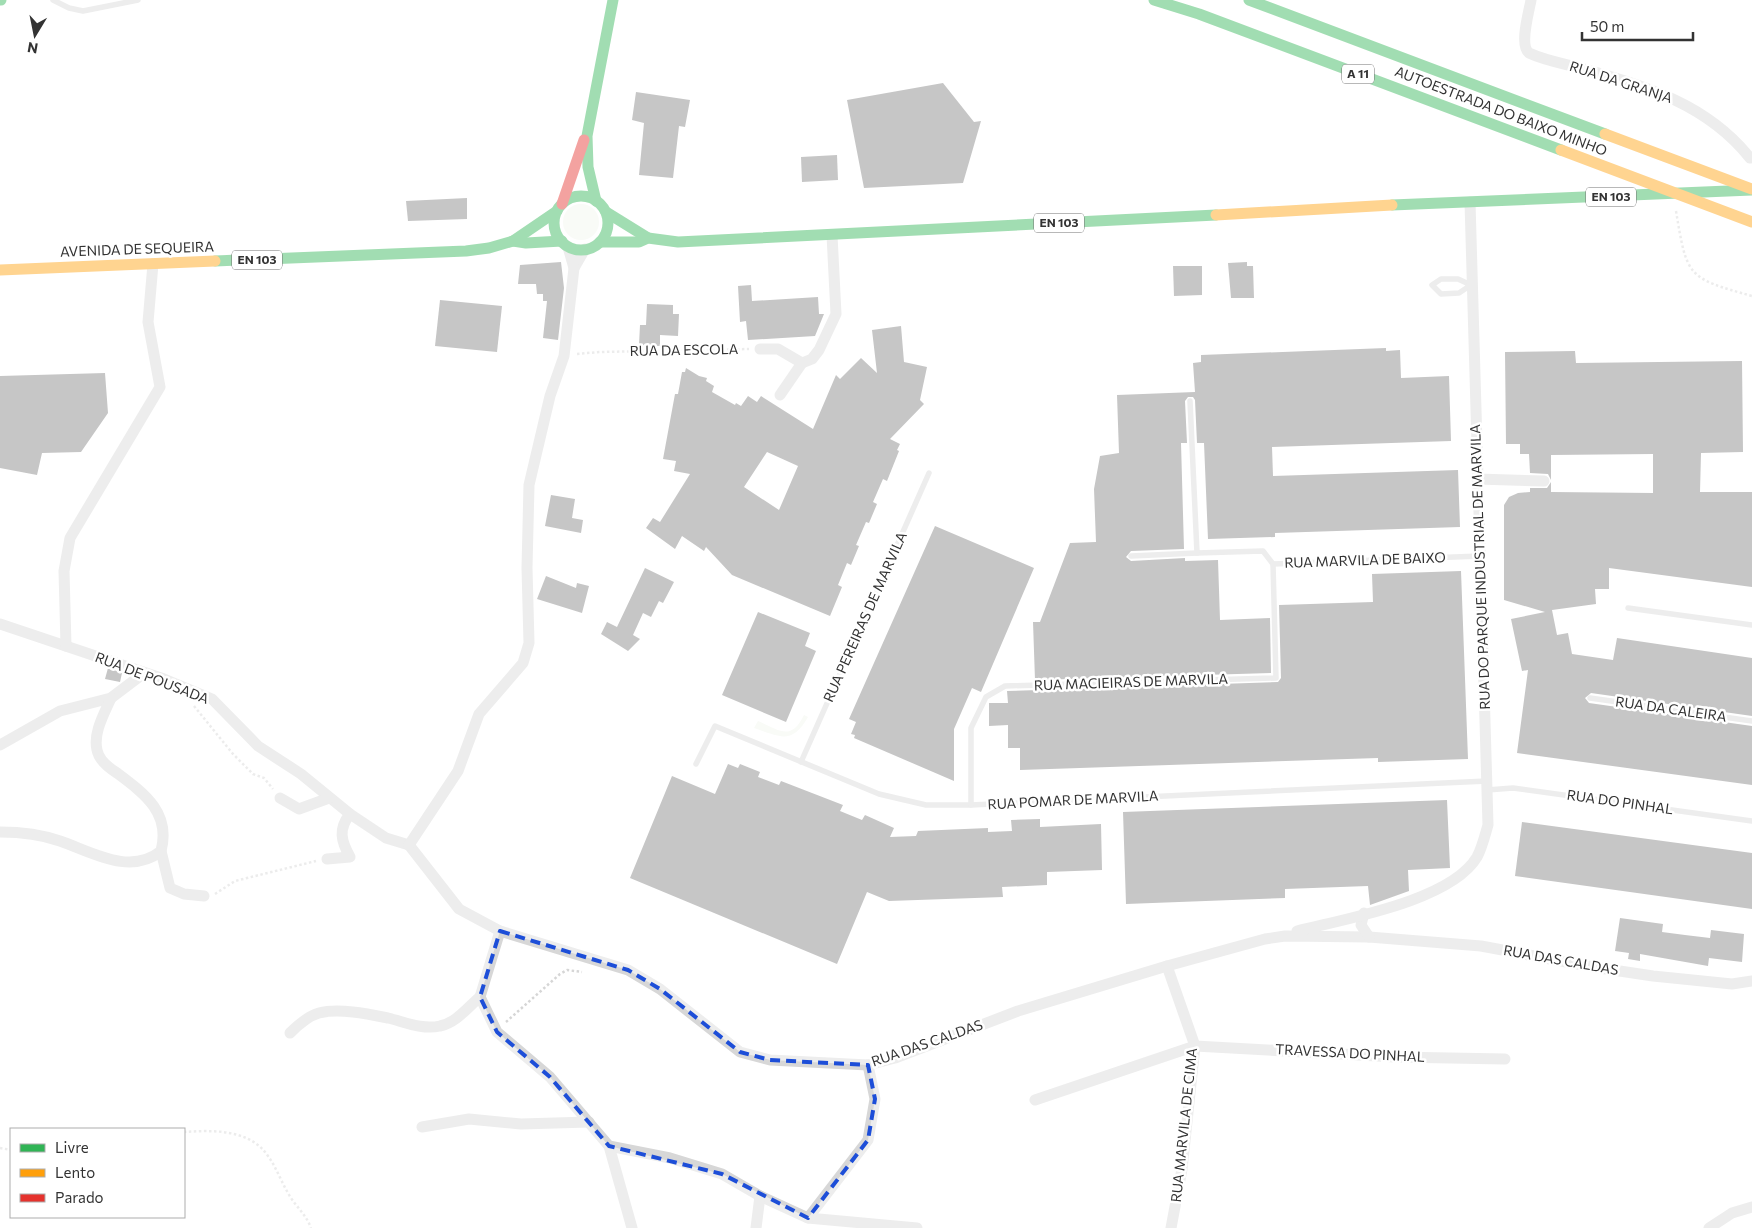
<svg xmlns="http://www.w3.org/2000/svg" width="1752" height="1228" viewBox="0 0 1752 1228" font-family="Commissioner,sans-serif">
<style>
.green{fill:#f1f5ed}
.building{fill:#818181;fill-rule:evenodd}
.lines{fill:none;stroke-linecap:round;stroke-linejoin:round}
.path{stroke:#d6d6d6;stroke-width:2.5;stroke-dasharray:2.5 2.5;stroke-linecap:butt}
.lane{stroke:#d7d7d7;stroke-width:5.5}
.street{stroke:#d7d7d7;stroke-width:11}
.fast{stroke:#30b455;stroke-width:11}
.slow{stroke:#ff9f0a;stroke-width:11}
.jam{stroke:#e5322d;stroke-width:11}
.slow-bridge{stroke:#ff9f0a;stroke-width:11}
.marked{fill:none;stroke:#1d4ed8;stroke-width:4;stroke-dasharray:10 6;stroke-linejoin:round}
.labels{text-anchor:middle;stroke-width:5;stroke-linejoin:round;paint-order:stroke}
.shield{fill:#fff;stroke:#707070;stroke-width:1}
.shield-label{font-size:12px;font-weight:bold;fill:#333}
.street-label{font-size:14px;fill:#333;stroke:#fff}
</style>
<rect width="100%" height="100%" fill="#fff"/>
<g class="green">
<circle cx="581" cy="222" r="18"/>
<path d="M804 715 808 717C792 745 780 737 754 728L758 721C779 730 791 742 804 715Z"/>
</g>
<g class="building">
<path d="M943 83 974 122 981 121 963 183 864 188 847 100Z"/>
<path d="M636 92 690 100 685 127 679 126 673 178 639 175 644 123 632 120Z"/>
<path d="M837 155 838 180 802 182 801 157Z"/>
<path d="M467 198V219L408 221 406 201Z"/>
<path d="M561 262 564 288 558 340 543 338 547 301H543V294H537L536 284H518L520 265Z"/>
<path d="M1247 262V266H1253L1254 298H1231L1228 263Z"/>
<path d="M1173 266H1202V295L1174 296Z"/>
<path d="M751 285 752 301 818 297 819 314H824L815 336 748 340 746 321 740 322 738 286Z"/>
<path d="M440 300 502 306 497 352 435 346Z"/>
<path d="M647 304 673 305V314H679L678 336 660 335V346L639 345 640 325H646Z"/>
<path d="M901 326 904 362 927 367 920 400 924 404 890 439 900 444 897 450 899 451 887 481 883 479 873 502 877 504 869 523 866 522 856 545 859 546 851 565 847 563 838 585 842 587 830 616 732 575 706 547 704 551 682 536 675 549 646 528 653 518 660 522 690 474 674 471 676 461 663 459 675 394H678L682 372H685L686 368 699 376 707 378 706 381 714 386 712 392 735 405 736 403 741 406 748 396 757 402 761 396 813 429 836 375 840 379 861 358 877 373 872 330ZM767 452 798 466 779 510 744 487Z"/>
<path d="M1386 348V351L1400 350 1401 378 1449 376 1451 441 1272 447 1273 476 1458 470 1460 527 1275 533V537L1208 539 1204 443H1197L1195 400 1193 397H1188L1185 401 1187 443H1181L1184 549 1131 551 1126 557 1131 561 1185 558V561L1218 560 1220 620 1270 618 1271 673 1035 680 1033 622H1040L1070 543 1096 542 1094 489 1100 456 1119 453 1117 395 1195 392 1193 363 1201 362V355Z"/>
<path d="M1575 351 1576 363 1742 361 1743 452 1701 453 1700 492H1752V587L1609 568V589H1595L1596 604 1552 610 1557 635 1568 633 1572 654 1613 660 1617 638 1752 658V716L1591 693 1585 698 1589 703 1752 726V785L1517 753 1528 670 1522 671 1511 619 1545 612 1504 600V505L1509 497 1518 493 1530 492V488H1547L1551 482V492L1653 493V454L1551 455V480L1548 474 1530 473 1529 454H1520V444H1506L1505 352Z"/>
<path d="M105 373 108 413 81 452 42 453 37 475 0 468V376Z"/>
<path d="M551 495 575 499 572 518 583 520 581 533 545 526Z"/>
<path d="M935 526 1034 568 981 692 972 688 954 729V781L854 738 855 735 851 734 856 722 849 719Z"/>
<path d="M645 568 674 582 663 603 659 601 651 617 643 613 633 635 640 639 628 651 601 634 607 622 617 627Z"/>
<path d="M1461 571 1468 759 1378 762V758L1020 770V748H1008V725L989 726V703H1008L1007 691 1278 682 1281 678 1279 605 1373 602 1372 574Z"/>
<path d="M546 576 576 588 577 583 589 586 582 613 537 599Z"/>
<path d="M758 612 810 633 805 646 816 651 786 722 722 695Z"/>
<path d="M108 668 122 673 120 682 105 679Z"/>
<path d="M728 764 738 768 740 764 760 772 758 777 779 785 781 781 843 805 840 811 862 820 865 815 894 828 890 837 916 836 918 831 988 828V832L1012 831 1011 820 1040 819V827L1101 824 1102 870 1047 872V885L1002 887 1003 897 889 901 867 892 837 964 630 878 672 776 715 794Z"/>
<path d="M1447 800 1450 868 1408 870 1409 891 1370 905 1368 886 1285 889V898L1126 904 1123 812Z"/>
<path d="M1522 822 1752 853V909L1515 876Z"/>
<path d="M1620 918 1663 924 1662 932 1685 935 1710 938 1711 930 1744 934 1742 962 1709 958 1708 966 1640 954V961L1628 959 1629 953 1615 951Z"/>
</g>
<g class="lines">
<g class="path">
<path d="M1676 211C1687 277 1687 278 1752 296"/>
<path d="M577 354 599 352 749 349"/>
<path d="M194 706 233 754 253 774 264 778 273 789"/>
<path d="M215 894 235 881 316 861"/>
<path d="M506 1022 560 974 567 970 582 972"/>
<path d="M184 1132C213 1130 250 1129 268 1156 276 1167 281 1181 288 1193 295 1206 306 1214 311 1228"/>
<path d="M0 1148 11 1150"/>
</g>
<g class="lane">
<path d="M53 0 69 8 83 11 138 0"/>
<path d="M1441 279H1458L1471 285 1459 293 1441 294 1432 285Z"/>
<path d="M1190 401 1197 553 1263 551 1273 564 1480 556"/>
<path d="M1131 556 1197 553"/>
<path d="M1628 608 1752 625"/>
<path d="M1590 698 1752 721"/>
<path d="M801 762 929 473"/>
<path d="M696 764 715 726 879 794 926 805H971L1487 781"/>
<path d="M1487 790 1513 788 1752 821"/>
<path d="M971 805V728L986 697 1005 686 1276 678 1273 564"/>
</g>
<g class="street">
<path d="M1531 0C1529 12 1519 45 1529 53 1546 61 1566 64 1584 69 1647 86 1708 105 1750 158"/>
<path d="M574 268 585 249"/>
<path d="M760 349H778L802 363 812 359 819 350 836 314 832 235"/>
<path d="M780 395 802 363"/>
<path d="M1477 479 1544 481"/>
<path d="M0 624 164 679 212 699 258 746 301 774 350 814 386 838 409 845"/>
<path d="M66 646 64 571 70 538 160 387 148 322 153 264"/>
<path d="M0 745 60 711 111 698 144 673"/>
<path d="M280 798 299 809 329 798"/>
<path d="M0 832C21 832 40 834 60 841 92 852 130 876 161 851 171 813 145 794 117 773 109 768 99 760 97 750 93 733 104 714 111 698"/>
<path d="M409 845 459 909 500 931 628 970 660 989 740 1052 770 1060 868 1065 895 1058 1018 1011 1167 966 1265 939 1285 936 1369 937 1481 946 1593 967 1653 976 1732 984 1752 981"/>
<path d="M409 845 458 771 479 714 523 663 529 643 527 568 529 485 550 396 564 356 574 268 568 247"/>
<path d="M161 851 170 888 184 894 204 896"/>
<path d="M327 859 350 857C341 841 338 829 350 814"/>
<path d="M1364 913 1361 925 1369 937"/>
<path d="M500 931 480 997 497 1032 550 1077 609 1146 670 1158 722 1174 760 1196 808 1218 917 1228"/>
<path d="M1297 931C1344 919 1451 901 1477 857 1482 848 1485 835 1488 825L1470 202"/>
<path d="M1167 966 1195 1046 1182 1169 1171 1228"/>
<path d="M290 1033C298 1025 308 1016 319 1013 339 1008 368 1014 388 1018 405 1022 422 1030 440 1026 456 1023 468 1007 480 997"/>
<path d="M1035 1100 1195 1046 1395 1057 1505 1059"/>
<path d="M422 1127 469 1119 521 1124 589 1122"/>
<path d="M609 1146 632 1228"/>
<path d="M808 1218 868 1140 875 1099 868 1065"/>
<path d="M756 1228 760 1196"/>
<path d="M1709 1228 1732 1213 1752 1207"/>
</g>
<g class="fast">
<path d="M0 0H1"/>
<path d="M1154 0 1199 14 1561 150"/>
<path d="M1249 0 1605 134"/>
<circle cx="581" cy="223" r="27"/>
<path d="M596 201 588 167 587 136 613 0"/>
<path d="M1392 205 1752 190"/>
<path d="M606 212 648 238"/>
<path d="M513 241 526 243 562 241"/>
<path d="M600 242H639L648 238 678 242 1216 215"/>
<path d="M215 261 466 251 489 248 513 241 557 211"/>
</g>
<g class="slow">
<path d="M1605 134 1752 189"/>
<path d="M1216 215 1392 205"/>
<path d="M0 270 215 261"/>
</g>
<path class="jam" d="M562 204 584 140"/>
<path class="slow-bridge" d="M1561 150 1752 222"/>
</g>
<path d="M0 0H1752V1228H0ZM500 931 628 970 660 989 740 1052 770 1060 868 1065 875 1099 868 1140 808 1218 722 1174 609 1146 550 1077 497 1032 480 997Z" fill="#fff" fill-opacity=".55" fill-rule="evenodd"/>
<path class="marked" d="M500 931 628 970 660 989 740 1052 770 1060 868 1065 875 1099 868 1140 808 1218 722 1174 609 1146 550 1077 497 1032 480 997Z"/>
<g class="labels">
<g class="shield">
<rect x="1342" y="64.5" width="32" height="19" rx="4"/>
<rect x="1586" y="187.5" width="50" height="19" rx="4"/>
<rect x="1034" y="213.5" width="50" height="19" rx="4"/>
<rect x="232" y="250.5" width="50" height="19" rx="4"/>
</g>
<g class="shield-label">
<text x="1358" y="78">A 11</text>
<text x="1611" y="201">EN 103</text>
<text x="1059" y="227">EN 103</text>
<text x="257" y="264">EN 103</text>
</g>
<g class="street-label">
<text transform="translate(1621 82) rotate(18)" y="5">RUA DA GRANJA</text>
<text transform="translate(1501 111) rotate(21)" y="5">AUTOESTRADA DO BAIXO MINHO</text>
<text transform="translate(137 249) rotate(-2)" y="5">AVENIDA DE SEQUEIRA</text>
<text transform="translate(684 350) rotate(-1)" y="5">RUA DA ESCOLA</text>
<text transform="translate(1365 560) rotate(-2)" y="5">RUA MARVILA DE BAIXO</text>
<text transform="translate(1480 567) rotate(-92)" y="5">RUA DO PARQUE INDUSTRIAL DE MARVILA</text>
<text transform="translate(865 617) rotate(-66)" y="5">RUA PEREIRAS DE MARVILA</text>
<text transform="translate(152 678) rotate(21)" y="5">RUA DE POUSADA</text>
<text transform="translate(1131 682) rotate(-2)" y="5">RUA MACIEIRAS DE MARVILA</text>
<text transform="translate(1671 709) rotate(8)" y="5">RUA DA CALEIRA</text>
<text transform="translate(1073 800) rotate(-3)" y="5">RUA POMAR DE MARVILA</text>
<text transform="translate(1620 802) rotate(8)" y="5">RUA DO PINHAL</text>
<text transform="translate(1561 960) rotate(10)" y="5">RUA DAS CALDAS</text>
<text transform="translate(927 1043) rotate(-19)" y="5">RUA DAS CALDAS</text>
<text transform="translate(1350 1053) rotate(3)" y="5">TRAVESSA DO PINHAL</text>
<text transform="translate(1184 1125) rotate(-84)" y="5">RUA MARVILA DE CIMA</text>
</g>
</g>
<rect x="10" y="1128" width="175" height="90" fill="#ffffff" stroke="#adadad"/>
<rect x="20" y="1144" width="25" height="8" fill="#30b455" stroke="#adadad"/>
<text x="55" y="1153" font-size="15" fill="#333333">Livre</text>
<rect x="20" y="1169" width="25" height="8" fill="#ff9f0a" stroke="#adadad"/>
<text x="55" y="1178" font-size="15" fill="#333333">Lento</text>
<rect x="20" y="1194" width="25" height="8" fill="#e5322d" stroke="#adadad"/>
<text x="55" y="1203" font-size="15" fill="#333333">Parado</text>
<g transform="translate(35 35) rotate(190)" stroke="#ffffff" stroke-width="4" paint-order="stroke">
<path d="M0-4L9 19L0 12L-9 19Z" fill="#333333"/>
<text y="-8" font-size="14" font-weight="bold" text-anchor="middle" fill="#333333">N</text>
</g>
<path d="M1582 32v8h111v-8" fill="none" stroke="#333333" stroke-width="2.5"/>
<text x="1590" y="32" font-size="15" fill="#333333" stroke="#ffffff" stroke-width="4" paint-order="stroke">50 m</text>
</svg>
